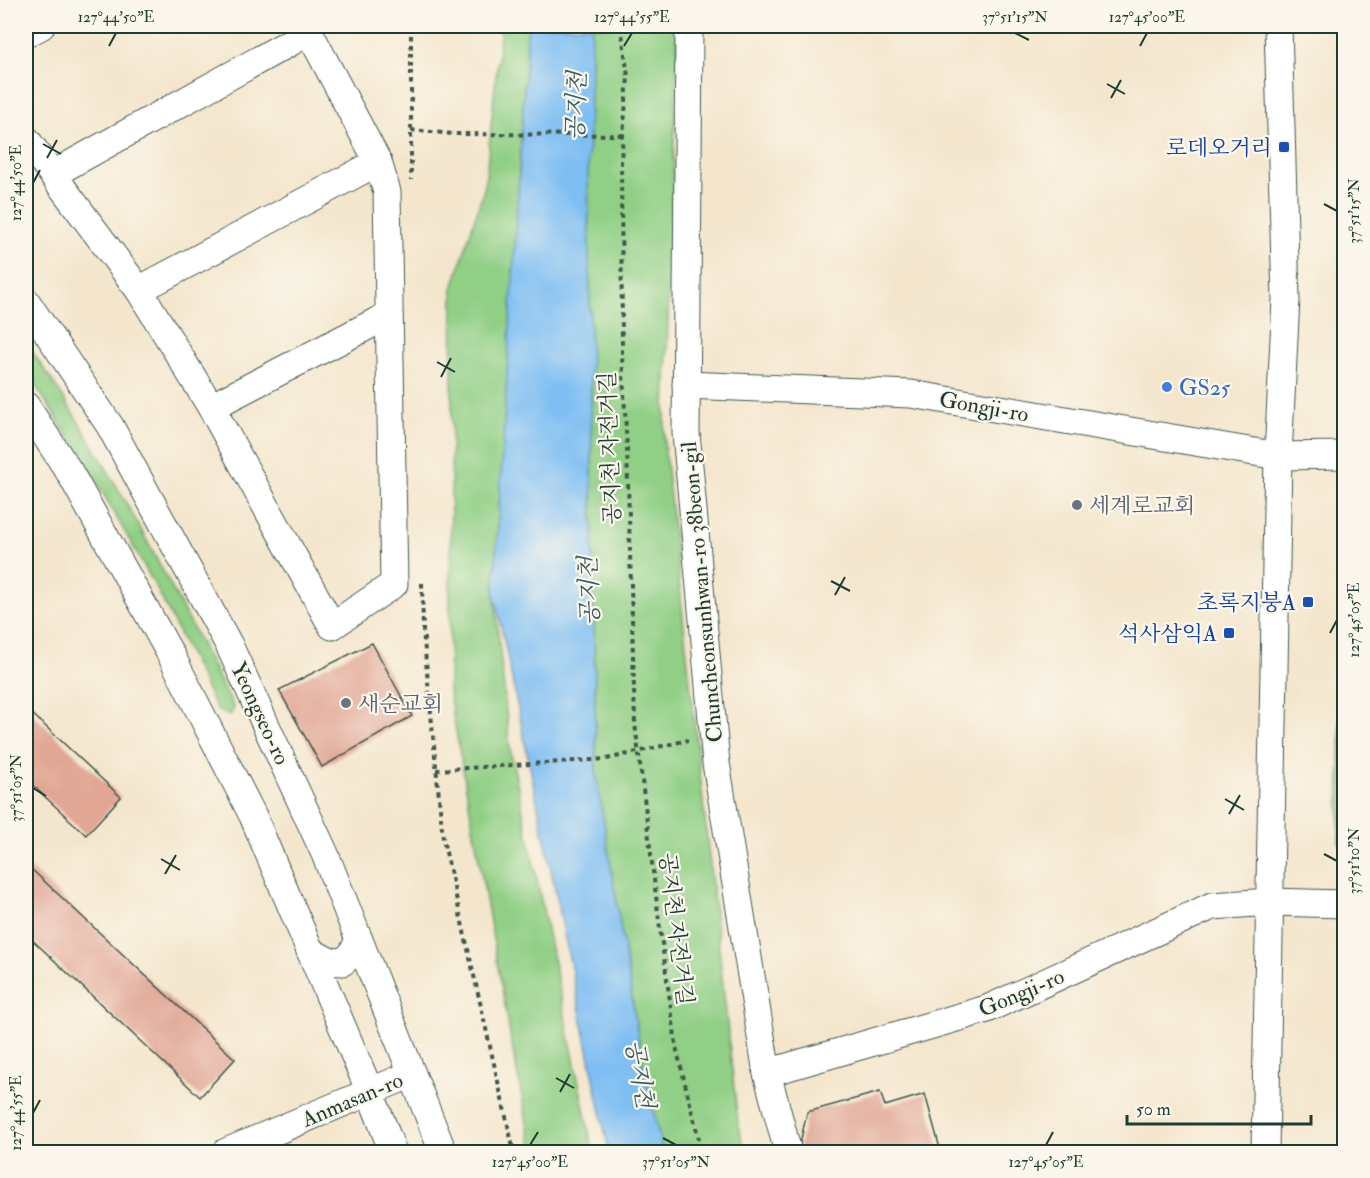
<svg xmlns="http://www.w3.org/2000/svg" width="1370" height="1178" viewBox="0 0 1370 1178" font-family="'IM FELL Double Pica','Noto Serif KR',serif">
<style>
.green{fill:#90cf85;stroke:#58865c;stroke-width:1.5}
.forest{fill:#74b272;stroke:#4a7853;stroke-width:1.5}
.water{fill:#7ebef3;stroke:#4e7e94;stroke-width:1.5}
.building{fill:#e1a694}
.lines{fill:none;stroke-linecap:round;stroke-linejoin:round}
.minor-casing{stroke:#3f564b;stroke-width:29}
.path{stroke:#3f564b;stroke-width:4;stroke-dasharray:4.5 4.5;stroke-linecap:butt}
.minor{stroke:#fff;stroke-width:27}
.ticks{fill:none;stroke:#1f3d34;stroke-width:2}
.transit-dot{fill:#1a4fb4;stroke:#fbf7ec;stroke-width:2}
.shop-dot{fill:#3f7fe0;stroke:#fbf7ec;stroke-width:2}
.worship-dot{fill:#6b7280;stroke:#fbf7ec;stroke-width:2}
.labels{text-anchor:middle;stroke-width:4.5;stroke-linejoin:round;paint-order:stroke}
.transit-label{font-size:22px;fill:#164399;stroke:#fbf7ec;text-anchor:end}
.shop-label{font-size:22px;fill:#366cbe;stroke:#fbf7ec;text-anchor:start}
.street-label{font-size:22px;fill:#1f3d34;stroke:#fbf7ec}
.worship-label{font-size:22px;fill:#5b616d;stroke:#fbf7ec;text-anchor:start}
.water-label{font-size:24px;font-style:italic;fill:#375d64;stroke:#fbf7ec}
.neatline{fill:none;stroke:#1f3d34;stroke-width:2}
.ticks-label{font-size:15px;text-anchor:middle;fill:#1f3d34}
</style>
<rect width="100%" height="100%" fill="#fbf7ec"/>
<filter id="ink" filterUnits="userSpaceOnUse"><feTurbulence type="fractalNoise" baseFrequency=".0167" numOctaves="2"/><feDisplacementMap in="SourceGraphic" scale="12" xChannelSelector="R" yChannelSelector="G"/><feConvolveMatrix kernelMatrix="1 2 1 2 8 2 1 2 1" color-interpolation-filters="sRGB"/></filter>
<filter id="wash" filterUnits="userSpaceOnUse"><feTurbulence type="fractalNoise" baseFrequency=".008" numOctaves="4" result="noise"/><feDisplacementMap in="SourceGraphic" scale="24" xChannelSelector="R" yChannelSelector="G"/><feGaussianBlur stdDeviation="1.35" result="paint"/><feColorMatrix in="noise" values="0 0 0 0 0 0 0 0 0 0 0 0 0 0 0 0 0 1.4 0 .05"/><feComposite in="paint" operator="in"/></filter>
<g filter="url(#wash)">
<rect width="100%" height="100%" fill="#f4e6cd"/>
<g class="green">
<path d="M501 26H528L494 592 510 749 593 1152H533L513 1051 449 692 453 288 485 186Z"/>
<path d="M592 26H678L664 442 738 1124 745 1152H663L643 1066 596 774 588 167Z"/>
<path d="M26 343C107 456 170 584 234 708L231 714H225L217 710 157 589 95 479 26 370Z"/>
</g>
<path class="forest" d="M1344 527V849L1339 843 1342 530Z"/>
<path class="water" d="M528 26H592L588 167 596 774 643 1066 663 1152H609L494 592Z"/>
<g id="blocks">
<g class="building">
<path d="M1341 230H1344V299H1340Z"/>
<path d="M372 643 412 716 322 767 279 690Z"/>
<path d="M26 708 121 797 86 835 26 779Z"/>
<path d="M29 867 235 1059 200 1097 26 934V871Z"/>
<path d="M880 1092 885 1106 925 1094 941 1152H801L799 1148 807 1112Z"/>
</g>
</g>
</g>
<g filter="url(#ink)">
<use href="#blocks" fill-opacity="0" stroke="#3f564b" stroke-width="1.5"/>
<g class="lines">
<defs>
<g id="minor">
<path d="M689 26 686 433 716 763 767 1073 788 1152"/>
<path d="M26 34 41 26"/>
<path d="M26 139 139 290 211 407 332 626 394 584 387 192 378 162 306 26"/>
<path d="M53 174 309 32"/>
<path d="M139 290 378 162"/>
<path d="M26 301 110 426 229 645 325 854 443 1152"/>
<path d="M686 385 911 394 1278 456 1344 455"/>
<path d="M26 406 70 473 172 657 253 816 370 1092 393 1152"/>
<path d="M211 407 389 315"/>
<path d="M310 951 328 961 343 962 352 954 359 940"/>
<path d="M767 1073 987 1009 1212 906 1270 902 1344 904"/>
<path d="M226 1152 412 1074"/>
<path d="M1265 1152 1278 456 1286 299 1278 26"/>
</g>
</defs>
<use href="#minor" class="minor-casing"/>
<g class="path">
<path d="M411 26V180"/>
<path d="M621 26 628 77 621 159 622 355 627 449 635 723 660 929 677 1051 702 1152"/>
<path d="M411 130 453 134 623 135"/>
<path d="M422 583 423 630 443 839 514 1152"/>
<path d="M436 770 607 759 688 740"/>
</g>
<use href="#minor" class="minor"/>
</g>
</g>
<path class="ticks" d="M1015 33 1029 40M109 46 116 33M624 46 632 33M1140 46 1147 33M1107 84 1125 94M1111 98 1121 80M43 144 61 154M47 158 57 140M33 183 40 170M1324 204 1337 211M437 362 455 372M441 377 451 358M831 581 850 591M835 595 845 577M1330 633 1337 620M33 788 46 796M1225 799 1244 810M1229 814 1240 795M1324 854 1337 861M161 859 180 870M165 874 176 855M556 1078 574 1088M560 1092 570 1074M33 1113 40 1100M663 1138 676 1145M530 1145 538 1132M1046 1145 1053 1132"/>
<g class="transit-dot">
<rect x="1278" y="141" width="12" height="12" rx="3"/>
<rect x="1302" y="596" width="12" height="12" rx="3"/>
<rect x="1223" y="627" width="12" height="12" rx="3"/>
</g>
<circle class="shop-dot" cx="1167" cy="387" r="6"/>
<g class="worship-dot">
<circle cx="1077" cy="505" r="6"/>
<circle cx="346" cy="703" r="6"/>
</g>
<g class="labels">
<g class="transit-label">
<text x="1272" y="155">로데오거리</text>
<text x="1296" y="610">초록지붕A</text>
<text x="1217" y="641">석사삼익A</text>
</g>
<g class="shop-label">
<text x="1179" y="395">GS25</text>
</g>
<g class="street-label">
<text transform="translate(984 406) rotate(10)" y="8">Gongji-ro</text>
<text transform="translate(609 448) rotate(-92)" y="8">공지천 자전거길</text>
<text transform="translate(701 592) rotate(-95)" y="8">Chuncheonsunhwan-ro 38beon-gil</text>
<text transform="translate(261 713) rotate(65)" y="8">Yeongseo-ro</text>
<text transform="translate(677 929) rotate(83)" y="8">공지천 자전거길</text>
<text transform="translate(1021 992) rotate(-23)" y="8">Gongji-ro</text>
<text transform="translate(352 1099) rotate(-23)" y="8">Anmasan-ro</text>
</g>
<g class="worship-label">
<text x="1089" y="513">세계로교회</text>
<text x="358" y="711">새순교회</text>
</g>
<g class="water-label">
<text transform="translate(576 106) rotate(-88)" y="8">공지천</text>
<text transform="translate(589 591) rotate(-92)" y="8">공지천</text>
<text transform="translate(640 1074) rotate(80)" y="8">공지천</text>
</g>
</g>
<rect width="1370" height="1178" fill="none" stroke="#fbf7ec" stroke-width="66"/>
<path d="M1127 1115v9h184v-9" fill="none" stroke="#1f3d34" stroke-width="3"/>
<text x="1136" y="1115" font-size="18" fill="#1f3d34" stroke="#fbf7ec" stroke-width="4.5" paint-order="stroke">50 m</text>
<rect x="33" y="33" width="1304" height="1112" class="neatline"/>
<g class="ticks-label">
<text x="116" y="22">127°44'50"E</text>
<text x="632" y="22">127°44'55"E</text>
<text x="1015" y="22">37°51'15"N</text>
<text x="1147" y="22">127°45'00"E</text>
<text transform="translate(16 183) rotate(-90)" y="5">127°44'50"E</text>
<text transform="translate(1354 211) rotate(-90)" y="5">37°51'15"N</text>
<text transform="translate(1354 620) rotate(-90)" y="5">127°45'05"E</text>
<text transform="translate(16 788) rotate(-90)" y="5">37°51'05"N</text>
<text transform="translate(1354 861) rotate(-90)" y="5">37°51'10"N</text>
<text transform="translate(16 1113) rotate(-90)" y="5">127°44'55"E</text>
<text x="530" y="1167">127°45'00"E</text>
<text x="676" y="1167">37°51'05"N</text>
<text x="1046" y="1167">127°45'05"E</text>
</g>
</svg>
